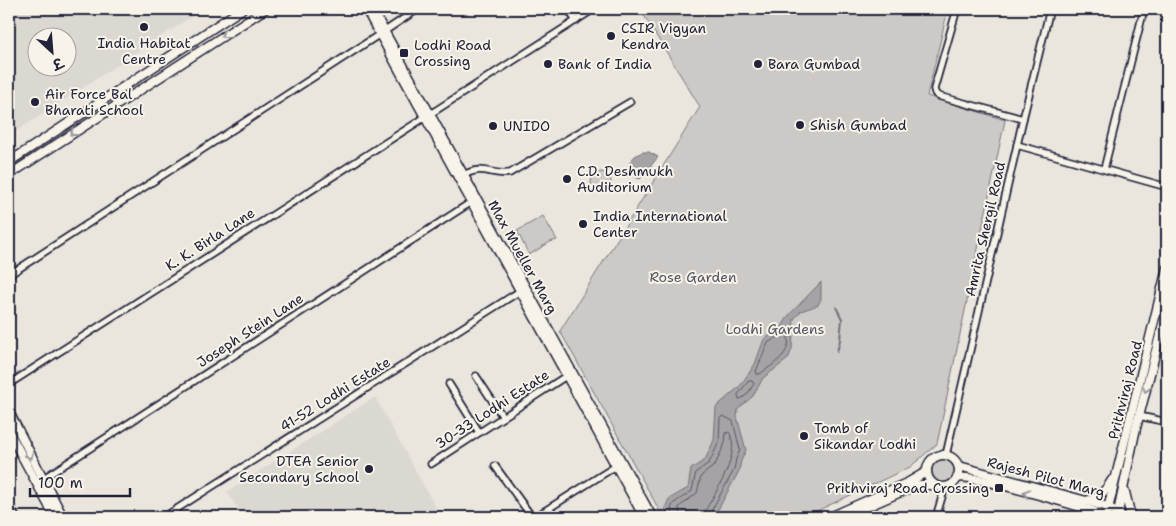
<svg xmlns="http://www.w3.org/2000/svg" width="1176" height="526" viewBox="0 0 1176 526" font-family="'Shantell Sans','Playpen Sans Deva',sans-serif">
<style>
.built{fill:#dbd8d2;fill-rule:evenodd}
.green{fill:#cdc9c6;stroke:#787680}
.water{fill:#a6a3a6;stroke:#716f7b}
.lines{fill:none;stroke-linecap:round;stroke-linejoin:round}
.shore{stroke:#575666;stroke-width:1}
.stream{stroke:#716f7b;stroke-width:2}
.minor-casing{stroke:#22223b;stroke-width:9}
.secondary-casing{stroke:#22223b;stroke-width:11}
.minor{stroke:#f7f3e8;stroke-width:5.5}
.secondary{stroke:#f7f3e8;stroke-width:8}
.oneway{stroke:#97959a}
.poi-dot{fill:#22223b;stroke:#f7f3e8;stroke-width:2}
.labels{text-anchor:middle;stroke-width:4;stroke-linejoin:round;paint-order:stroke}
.poi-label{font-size:14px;fill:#22223b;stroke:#f7f3e8;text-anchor:start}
.street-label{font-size:14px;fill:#22223b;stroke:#f7f3e8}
.park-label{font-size:14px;fill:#555465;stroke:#f7f3e8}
</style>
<rect width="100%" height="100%" fill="#eae6de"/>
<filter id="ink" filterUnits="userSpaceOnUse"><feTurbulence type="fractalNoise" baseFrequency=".02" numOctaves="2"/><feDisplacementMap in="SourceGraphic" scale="10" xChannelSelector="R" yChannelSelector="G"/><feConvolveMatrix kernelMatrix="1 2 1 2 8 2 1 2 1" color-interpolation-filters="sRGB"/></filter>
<g filter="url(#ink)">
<g class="built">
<path d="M9 9H203L9 136ZM38 38H68V68H38Z"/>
<path d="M375 397 441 517H244L227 492Z"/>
</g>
<g class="green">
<path d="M640 9H948L927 96 1005 120 937 444 910 467 804 517H663L560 331 700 107Z"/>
<circle cx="601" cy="182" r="10"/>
<path d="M543 216 557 240 550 242 529 255 517 231Z"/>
<circle cx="942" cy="470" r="13"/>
</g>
<g class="water">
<path d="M643 152H649L658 157 640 179 635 177V172L629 167C629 159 637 154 643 152Z"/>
<path d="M821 282V299L818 305 801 311 794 319 792 349 788 359 763 378 753 396 738 409 737 417 746 450 741 461 739 471 714 517H670L665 508 669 499 688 488 691 469 705 460 714 440 716 407 740 386 755 364 764 339 780 330 789 315Z"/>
</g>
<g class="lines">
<g class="shore">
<path d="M784 334H787C794 353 773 364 760 374H757L756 371 768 343Z"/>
<path d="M749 381H752L754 383C751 389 746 398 739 399L738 395Z"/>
<path d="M674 517 671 508 674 503 692 491 696 472 709 463 719 442 720 418 723 416 733 421 740 450 736 459 734 470 710 513V517"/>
<path d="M680 517 679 507 697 493 701 476 715 465 725 443 726 433 729 432C742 452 716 492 705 511L704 517"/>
</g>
<path class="stream" d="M836 307 842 319 840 340 837 352"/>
<defs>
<g id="minor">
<path d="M568 9 576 21"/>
<path d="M957 9 934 89 935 93 938 96 1023 119"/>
<path d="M385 31 418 9"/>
<path d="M1017 145 1167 187"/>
<path d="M1104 169 1144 9"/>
<path d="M464 175C484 164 491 176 510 173L630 102"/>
<path d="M9 275 380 34"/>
<path d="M476 376 503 417"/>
<path d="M9 384 594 9"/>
<path d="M449 384 479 432"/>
<path d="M1139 416 1167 422"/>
<path d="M946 455 1023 119 1050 9"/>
<path d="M431 464 566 376"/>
<path d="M495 466 532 517"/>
<path d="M36 483 473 201"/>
<path d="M9 504 16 517"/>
<path d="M164 517 520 291"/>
<path d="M535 517 616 466"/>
<path d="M936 517 945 487"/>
</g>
<g id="secondary">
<path d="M366 9 644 517"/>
<path d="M372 9 652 517"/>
<path d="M9 162 242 9"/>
<path d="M9 175 265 9"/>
<path d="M9 412 63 517"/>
<path d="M9 432 55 517"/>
<circle cx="943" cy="471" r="16"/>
<path d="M959 466 1108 507 1124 517"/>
<path d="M957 478C969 473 1091 509 1108 517"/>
<path d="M1125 492 1131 517"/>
<path d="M1085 501C1097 500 1107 490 1112 480"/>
<path d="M830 517 909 482 926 472"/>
<path d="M844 517 912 487 920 485H934"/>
<path d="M1106 517 1167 268"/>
<path d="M1117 517 1136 428 1167 308"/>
</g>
</defs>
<use href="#minor" class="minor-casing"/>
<use href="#secondary" class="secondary-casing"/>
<use href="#minor" class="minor"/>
<use href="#secondary" class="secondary"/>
</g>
<defs><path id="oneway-chevron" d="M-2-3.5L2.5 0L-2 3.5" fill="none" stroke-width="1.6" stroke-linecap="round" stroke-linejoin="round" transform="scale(1.25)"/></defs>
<g class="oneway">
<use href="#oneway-chevron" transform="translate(224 35) rotate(147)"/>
<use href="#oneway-chevron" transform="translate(73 133) rotate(147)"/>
<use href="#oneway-chevron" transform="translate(1146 389) rotate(105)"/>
<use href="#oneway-chevron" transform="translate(30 456) rotate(64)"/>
<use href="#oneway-chevron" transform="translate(1026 493) rotate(-165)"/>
</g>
</g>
<g class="poi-dot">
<circle cx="144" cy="27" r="5"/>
<circle cx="611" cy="36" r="5"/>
<rect x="399" y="48" width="10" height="10" rx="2.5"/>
<circle cx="548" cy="64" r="5"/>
<circle cx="758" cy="64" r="5"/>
<circle cx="35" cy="102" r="5"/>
<circle cx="800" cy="125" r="5"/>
<circle cx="493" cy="126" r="5"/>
<circle cx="567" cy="179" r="5"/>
<circle cx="583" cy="224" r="5"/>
<circle cx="804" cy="436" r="5"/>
<circle cx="369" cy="469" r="5"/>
<rect x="994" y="483" width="10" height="10" rx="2.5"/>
</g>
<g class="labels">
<g class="poi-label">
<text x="621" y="33">CSIR Vigyan<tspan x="621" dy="16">Kendra</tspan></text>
<text x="144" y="48" text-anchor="middle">India Habitat<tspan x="144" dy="16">Centre</tspan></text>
<text x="414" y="50">Lodhi Road<tspan x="414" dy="16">Crossing</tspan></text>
<text x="558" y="69">Bank of India</text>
<text x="768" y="69">Bara Gumbad</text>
<text x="45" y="99">Air Force Bal<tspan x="45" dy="16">Bharati School</tspan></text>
<text x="810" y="130">Shish Gumbad</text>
<text x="503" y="131">UNIDO</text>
<text x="577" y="176">C.D. Deshmukh<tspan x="577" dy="16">Auditorium</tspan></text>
<text x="593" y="221">India International<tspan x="593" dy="16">Center</tspan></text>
<text x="814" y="433">Tomb of<tspan x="814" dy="16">Sikandar Lodhi</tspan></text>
<text x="359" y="466" text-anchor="end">DTEA Senior<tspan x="359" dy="16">Secondary School</tspan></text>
<text x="989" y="493" text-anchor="end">Prithviraj Road Crossing</text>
</g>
<g class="street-label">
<text transform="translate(985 229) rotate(-77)" y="5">Amrita Shergil Road</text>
<text transform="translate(210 239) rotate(-33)" y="5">K. K. Birla Lane</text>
<text transform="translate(523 257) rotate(61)" y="5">Max Mueller Marg</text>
<text transform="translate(250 330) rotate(-33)" y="5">Joseph Stein Lane</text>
<text transform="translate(1125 390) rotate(-76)" y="5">Prithviraj Road</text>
<text transform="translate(335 394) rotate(-32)" y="5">41-52 Lodhi Estate</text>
<text transform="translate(492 409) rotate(-33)" y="5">30-33 Lodhi Estate</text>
<text transform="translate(1046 477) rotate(15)" y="5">Rajesh Pilot Marg</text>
</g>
<g class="park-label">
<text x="693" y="282">Rose Garden</text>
<text x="775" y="334">Lodhi Gardens</text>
</g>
</g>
<rect width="1176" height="526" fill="none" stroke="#f7f3e8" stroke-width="30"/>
<rect x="15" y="15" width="1146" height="496" fill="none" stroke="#22223b" stroke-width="2" filter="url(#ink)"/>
<g transform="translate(52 52) rotate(154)"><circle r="24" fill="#f7f3e8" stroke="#a29fa3"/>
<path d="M0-4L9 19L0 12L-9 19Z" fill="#22223b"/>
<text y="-8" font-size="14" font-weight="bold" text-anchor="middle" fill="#22223b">उ</text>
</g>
<path d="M30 488v8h100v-8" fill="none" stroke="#22223b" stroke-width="2.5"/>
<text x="38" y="488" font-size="15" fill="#22223b" stroke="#f7f3e8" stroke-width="4" paint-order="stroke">100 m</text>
</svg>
